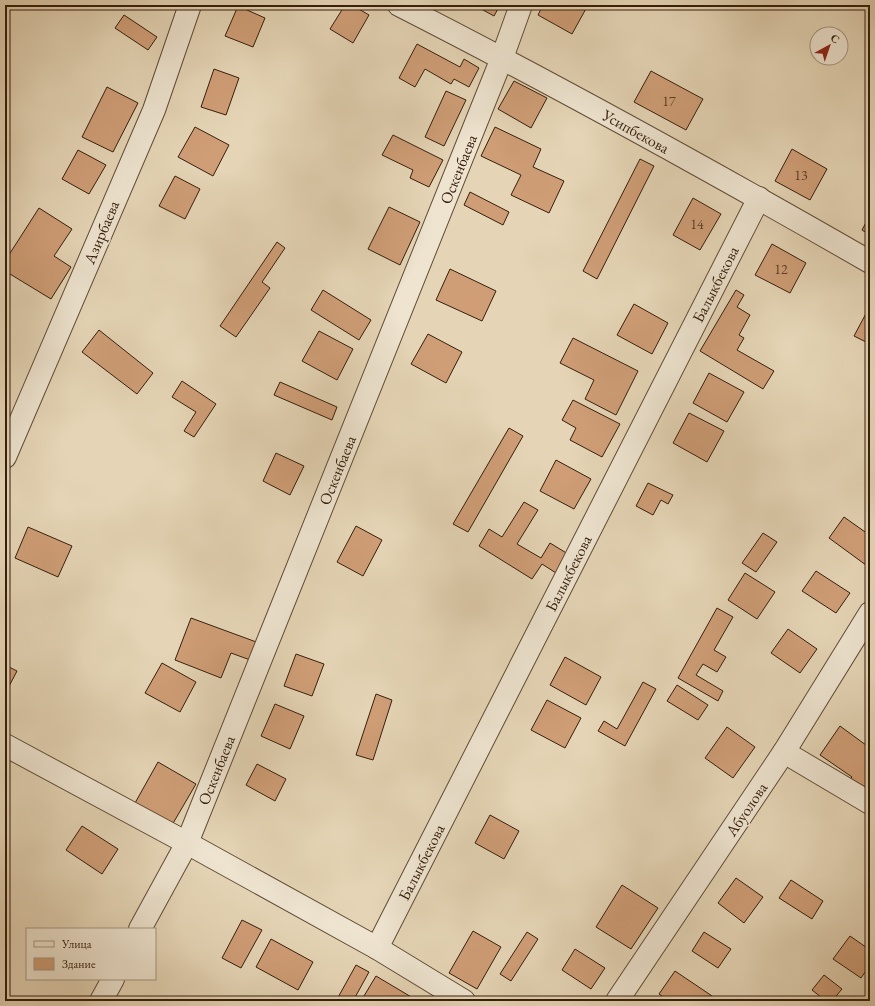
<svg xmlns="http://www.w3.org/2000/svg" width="875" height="1006" viewBox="0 0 875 1006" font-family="'EB Garamond',serif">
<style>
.building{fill:#cf9e77;stroke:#351e0b}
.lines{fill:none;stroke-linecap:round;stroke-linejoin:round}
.minor-casing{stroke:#614c36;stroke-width:24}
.minor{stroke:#eee4d0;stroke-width:22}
.labels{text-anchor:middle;stroke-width:3;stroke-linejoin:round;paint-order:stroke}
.number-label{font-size:14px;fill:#5c3e26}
.street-label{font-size:16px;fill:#351e0b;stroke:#eee4d0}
</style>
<rect width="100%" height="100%" fill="#e5d5b6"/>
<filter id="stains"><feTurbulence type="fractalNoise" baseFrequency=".005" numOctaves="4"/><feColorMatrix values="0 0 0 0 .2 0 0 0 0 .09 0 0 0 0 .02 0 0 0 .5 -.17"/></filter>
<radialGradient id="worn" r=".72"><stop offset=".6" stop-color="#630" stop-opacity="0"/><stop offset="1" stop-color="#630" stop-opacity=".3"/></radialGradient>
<g class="building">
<path d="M345 5H352L369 15 353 43 330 29Z"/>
<path d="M474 5H500L494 16Z"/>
<path d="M543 5H588L572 34 538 15Z"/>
<path d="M238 6 265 18 253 47 225 36Z"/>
<path d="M124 15 157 37 148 50 115 28Z"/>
<path d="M417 44 460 67 464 59 479 68 469 87 454 79 451 84 425 69 415 87 399 78Z"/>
<path d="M214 69 239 78 226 115 201 107Z"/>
<path d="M651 71 703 99 686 130 634 102Z"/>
<path d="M514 81 547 98 531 128 498 109Z"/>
<path d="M107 87 138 103 113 152 82 137Z"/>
<path d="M446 91 466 100 444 146 425 137Z"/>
<path d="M195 127 229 145 213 176 178 157Z"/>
<path d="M495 127 541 149 533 167 564 181 549 213 511 195 521 175 481 156Z"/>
<path d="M393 135 443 160 429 187 410 178 413 170 382 155Z"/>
<path d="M792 149 827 169 810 200 775 181Z"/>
<path d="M78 150 106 165 89 194 62 179Z"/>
<path d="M640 159 654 166 597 279 583 271Z"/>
<path d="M175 176 200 189 185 219 159 206Z"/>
<path d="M470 192 509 212 503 225 464 205Z"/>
<path d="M693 198 721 214 700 250 673 235Z"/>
<path d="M389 207 420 222 400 265 368 249Z"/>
<path d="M39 208 72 229 54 256 71 267 51 299 5 271V261Z"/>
<path d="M870 215V235L862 230Z"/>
<path d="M277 242 285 248 262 282 270 288 236 337 220 326Z"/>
<path d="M772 244 806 263 790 293 755 275Z"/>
<path d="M450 269 496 291 482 321 436 300Z"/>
<path d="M323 290 371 320 359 340 311 310Z"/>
<path d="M736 290 744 295 737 307 750 315 739 335 744 338 737 350 774 371 763 389 700 351Z"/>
<path d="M634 304 668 323 652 354 617 335Z"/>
<path d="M870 306V344L854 336Z"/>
<path d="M99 330 153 373 137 394 82 352Z"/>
<path d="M319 331 353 349 337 380 302 361Z"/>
<path d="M428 334 462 352 446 383 411 364Z"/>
<path d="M573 338 638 371 616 415 585 399 594 380 560 363Z"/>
<path d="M709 373 744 392 727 422 693 403Z"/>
<path d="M182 381 216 404 194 437 184 431 196 412 172 397Z"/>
<path d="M280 382 337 407 332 420 274 395Z"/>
<path d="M573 400 620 424 602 457 570 440 576 428 562 420Z"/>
<path d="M689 413 724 431 707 462 673 443Z"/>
<path d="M509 428 523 436 468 532 453 524Z"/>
<path d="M276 453 304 466 290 495 263 481Z"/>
<path d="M556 460 591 479 574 509 540 491Z"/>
<path d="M648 483 673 495 668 504 661 500 653 515 636 506Z"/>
<path d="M524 502 538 510 517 544 541 558 550 543 568 554 556 573 542 564 532 579 479 546 489 529 502 537Z"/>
<path d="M844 517 868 534 870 532V568L829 538Z"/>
<path d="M356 526 382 540 363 576 337 562Z"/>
<path d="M28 527 72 546 58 577 15 558Z"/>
<path d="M763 533 777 542 756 572 742 563Z"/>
<path d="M816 571 850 593 836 613 802 591Z"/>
<path d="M745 573 775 592 757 619 728 600Z"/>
<path d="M717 608 733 617 714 650 726 657 717 672 703 664 696 675 723 691 718 701 678 678Z"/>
<path d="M191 618 259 643 253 661 231 653 221 678 175 660Z"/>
<path d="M788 629 817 649 800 673 771 653Z"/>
<path d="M296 654 324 664 312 696 284 686Z"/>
<path d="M565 657 601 677 586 705 550 685Z"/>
<path d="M162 663 196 682 180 712 145 693Z"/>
<path d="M5 665 17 671 5 694Z"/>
<path d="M643 682 656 689 625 746 598 731 604 721 617 729Z"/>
<path d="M677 685 708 705 698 720 667 701Z"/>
<path d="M376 694 392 700 373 760 356 755Z"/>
<path d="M547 700 581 718 565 748 531 730Z"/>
<path d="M275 704 304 716 290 749 261 736Z"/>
<path d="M840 726 870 748V793L850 779 852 777 820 755Z"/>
<path d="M727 727 755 747 733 778 705 758Z"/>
<path d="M158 762 196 784 172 825 135 803Z"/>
<path d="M257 764 286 779 275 801 246 785Z"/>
<path d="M490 815 519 831 504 859 475 843Z"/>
<path d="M82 826 118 849 102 874 66 850Z"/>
<path d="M736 878 763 897 744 923 718 903Z"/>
<path d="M791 880 823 901 812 919 779 898Z"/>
<path d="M622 885 658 908 631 949 596 927Z"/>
<path d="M242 920 262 930 241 968 222 958Z"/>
<path d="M473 931 501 947 477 989 449 973Z"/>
<path d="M527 932 538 939 511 981 500 974Z"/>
<path d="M704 932 731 949 718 968 692 951Z"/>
<path d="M850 936 870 950V965L861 978 833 959Z"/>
<path d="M271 939 313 962 298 990 256 967Z"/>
<path d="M575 949 605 968 591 989 562 970Z"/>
<path d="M356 965 369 972 353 1001H336Z"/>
<path d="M675 971 715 998 713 1001H669L659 994Z"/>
<path d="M824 975 842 989 832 1001H826L812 990Z"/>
<path d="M376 976 418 1001H361Z"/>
</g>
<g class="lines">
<defs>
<g id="minor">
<path d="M399 5C558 86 715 173 870 262"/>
<path d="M5 457 154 110 190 5"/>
<path d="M5 745 187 843 377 948 464 1001"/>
<path d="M784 752 870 803"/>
<path d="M140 929 187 843 502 58 521 5"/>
<path d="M377 948 759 198"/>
<path d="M101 1001 113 979"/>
<path d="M617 1001 784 752 870 613"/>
</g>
</defs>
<use href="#minor" class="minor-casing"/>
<use href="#minor" class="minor"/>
</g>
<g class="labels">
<g class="number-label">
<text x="669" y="106">17</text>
<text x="801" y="180">13</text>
<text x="697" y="229">14</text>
<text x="781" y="274">12</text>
</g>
<g class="street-label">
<text transform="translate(636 131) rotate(29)" y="6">Усипбекова</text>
<text transform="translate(458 169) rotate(-68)" y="6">Оскенбаева</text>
<text transform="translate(101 232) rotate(-67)" y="6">Азирбаева</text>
<text transform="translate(715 284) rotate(-63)" y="6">Балыкбекова</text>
<text transform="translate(337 470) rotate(-68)" y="6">Оскенбаева</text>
<text transform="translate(568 573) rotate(-63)" y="6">Балыкбекова</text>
<text transform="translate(216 770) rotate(-68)" y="6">Оскенбаева</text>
<text transform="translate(746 809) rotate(-56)" y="6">Абуолова</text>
<text transform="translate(421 862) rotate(-63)" y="6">Балыкбекова</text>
</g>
</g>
<rect width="875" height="1006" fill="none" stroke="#e5d5b6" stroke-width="20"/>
<rect x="6" y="6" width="863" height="994" fill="none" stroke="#351e0b" stroke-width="2"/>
<rect x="10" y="10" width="855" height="986" fill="none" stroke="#351e0b"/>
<rect x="26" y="928" width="130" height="52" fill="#eee4d0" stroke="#a49581"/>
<rect x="34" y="941" width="20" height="6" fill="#eee4d0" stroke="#a49581"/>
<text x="62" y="948" font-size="12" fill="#351e0b">Улица</text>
<rect x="34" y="958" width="20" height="12" fill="#cf9e77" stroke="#a49581"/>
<text x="62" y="968" font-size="12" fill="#351e0b">Здание</text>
<g transform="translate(829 46) rotate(40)"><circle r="19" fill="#eee4d0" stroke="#a49581"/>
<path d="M0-3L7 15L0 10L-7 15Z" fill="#8f2418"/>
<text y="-6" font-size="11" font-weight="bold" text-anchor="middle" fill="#351e0b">С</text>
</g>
<rect width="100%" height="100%" filter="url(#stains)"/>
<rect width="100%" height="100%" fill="url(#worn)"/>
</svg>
